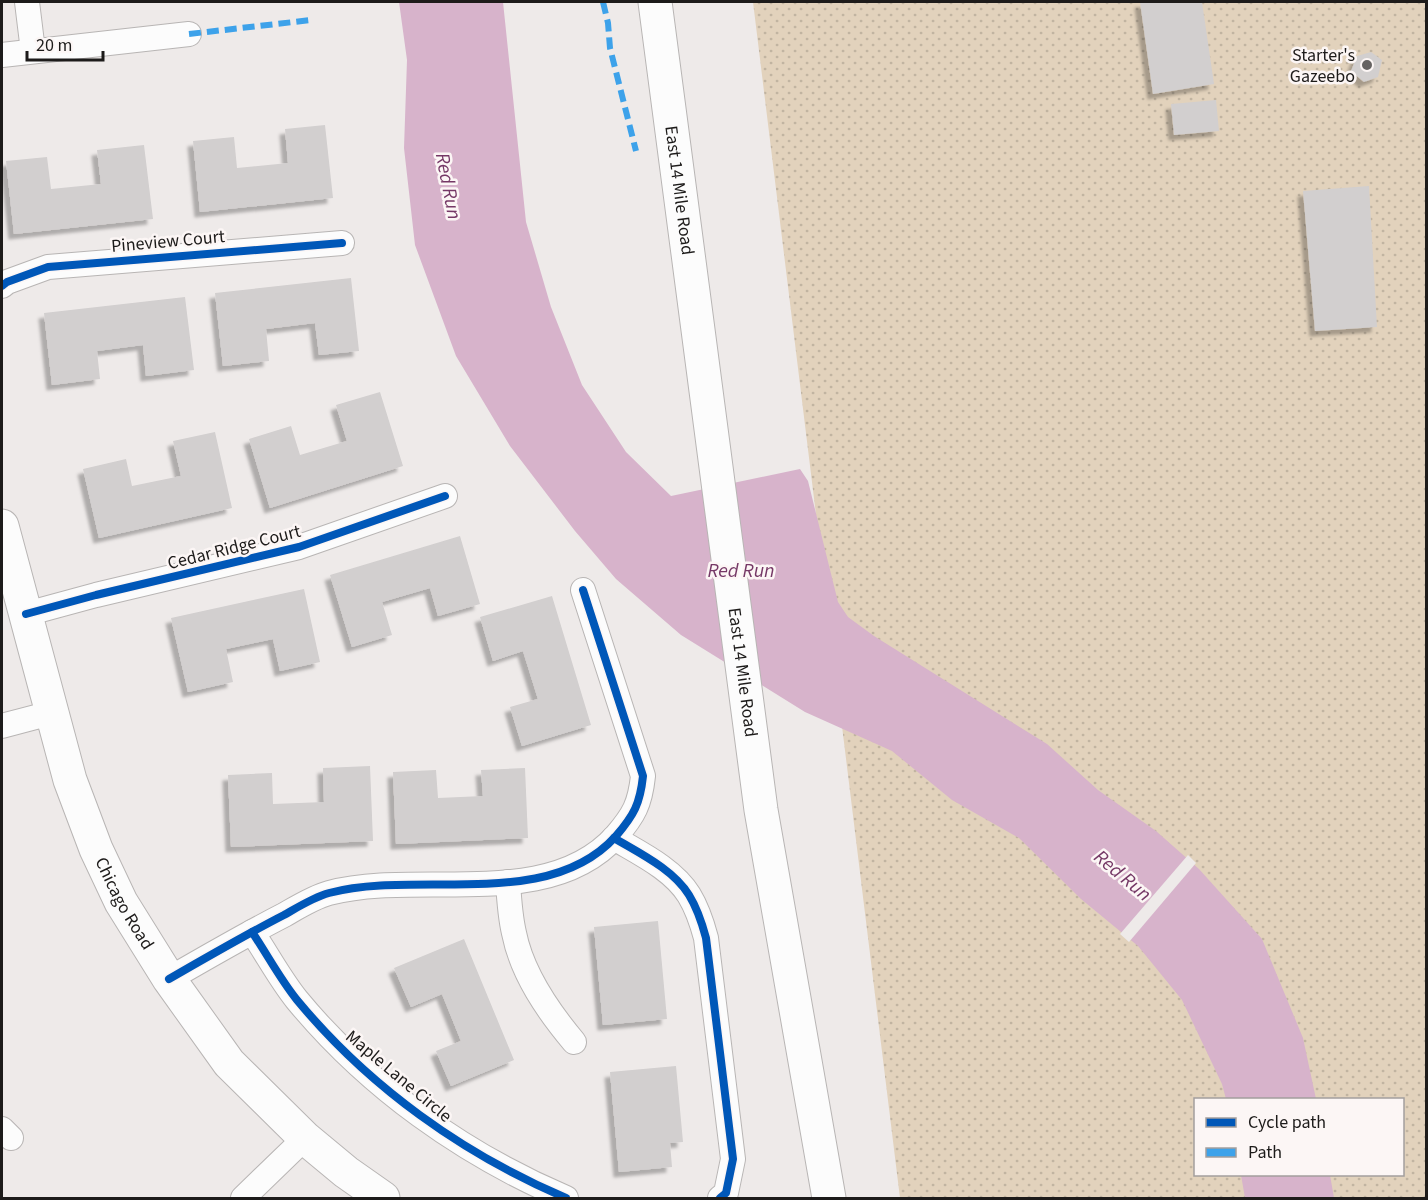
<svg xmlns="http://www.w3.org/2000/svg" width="1428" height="1200" viewBox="0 0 1428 1200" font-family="'Source Sans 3',sans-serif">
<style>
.green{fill:url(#green-dots);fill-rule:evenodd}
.water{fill:#d7b3cb}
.pier{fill:#eeeae9}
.building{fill:#d2cfcf;filter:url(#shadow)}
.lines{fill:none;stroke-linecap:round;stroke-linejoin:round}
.street-casing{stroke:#b8b5b4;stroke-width:26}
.secondary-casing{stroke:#b8b5b4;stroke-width:35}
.street{stroke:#fcfcfc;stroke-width:24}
.secondary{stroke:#fcfcfc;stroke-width:33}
.quiet{stroke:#3da2ea;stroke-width:6;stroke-dasharray:12 6;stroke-linecap:butt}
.cycleway-casing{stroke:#fcf6f5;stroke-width:11}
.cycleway{stroke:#0057b8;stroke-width:8}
.poi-dot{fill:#666362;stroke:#fcf6f5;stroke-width:2}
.labels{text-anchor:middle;stroke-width:5;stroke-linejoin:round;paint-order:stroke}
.poi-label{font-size:18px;fill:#1d1b1a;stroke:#fcf6f5;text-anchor:end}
.street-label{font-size:18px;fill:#1d1b1a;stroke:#fcf6f5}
.water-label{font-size:20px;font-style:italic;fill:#753866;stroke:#fcf6f5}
</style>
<defs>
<pattern id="green-dots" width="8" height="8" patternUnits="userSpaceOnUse" patternTransform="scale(1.5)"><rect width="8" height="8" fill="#e2d2bc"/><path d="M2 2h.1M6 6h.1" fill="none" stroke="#c1b4a1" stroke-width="1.8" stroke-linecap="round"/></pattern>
<filter id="shadow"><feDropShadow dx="-5.5" dy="5.5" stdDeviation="1.5" flood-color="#0004"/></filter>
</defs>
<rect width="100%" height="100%" fill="#eeeae9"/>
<path class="green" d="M753 2H1426V1198H900ZM1196 1100H1402V1174H1196Z"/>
<g class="water">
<path d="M399 2H503L526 222 551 307 582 385 626 452 671 496 800 469 808 481 838 602 848 617 874 636 1047 744 1098 790 1156 831 1199 869 1262 939 1303 1038 1316 1099H1226L1222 1084 1182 1000 1138 946 1081 899 1019 838 952 800 892 751 805 712 681 635 616 579 575 531 510 446 456 356 415 245 404 148 407 60Z"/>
<path d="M1241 1175H1330L1334 1198H1245Z"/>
</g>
<path class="pier" d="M1188 855 1196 863 1129 942 1120 934Z"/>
<g class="building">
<path d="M1140 2H1202L1214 84 1153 94Z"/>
<path d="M1371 52 1382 60 1378 77 1364 82 1351 71 1357 56Z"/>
<path d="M1216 100 1219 131 1174 135 1171 104Z"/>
<path d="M325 125 333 198 200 212 193 141 234 137 237 168 288 163 285 129Z"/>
<path d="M144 145 153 219 14 234 6 161 47 157 51 189 101 184 97 150Z"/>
<path d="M1369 186 1377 327 1315 331 1303 191Z"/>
<path d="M351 278 359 351 319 355 315 323 266 329 269 361 223 366 215 293Z"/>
<path d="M185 297 194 370 146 376 143 345 97 351 100 379 52 385 44 313Z"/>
<path d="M380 392 403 466 270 508 249 439 291 426 300 455 347 441 336 405Z"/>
<path d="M215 432 232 508 99 538 83 469 126 459 132 486 181 476 173 441Z"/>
<path d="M460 536 480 604 438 616 430 588 382 602 392 635 352 647 330 575Z"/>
<path d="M304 589 320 662 280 671 273 639 226 649 233 682 188 692 171 618Z"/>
<path d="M552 596 591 725 522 746 510 707 538 699 523 651 493 661 480 617Z"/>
<path d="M370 766 373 841 231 847 228 775 272 773 273 804 324 802 323 768Z"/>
<path d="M525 768 528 838 396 844 393 772 436 770 438 798 483 796 481 770Z"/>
<path d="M658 921 667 1019 603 1025 594 927Z"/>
<path d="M464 939 514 1060 451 1086 436 1051 461 1041 442 994 411 1007 394 968Z"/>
<path d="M676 1066 683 1142 670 1143 672 1167 619 1172 610 1072Z"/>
</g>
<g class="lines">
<defs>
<g id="street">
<path d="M27 2 33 51"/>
<path d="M2 55 189 34"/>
<path d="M2 286 7 282 48 267 342 243"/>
<path d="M26 614 96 595 299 547 445 496"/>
<path d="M2 726 51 713"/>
<path d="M614 838C639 853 673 869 689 895 697 908 702 923 706 938L733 1159 726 1193 720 1198"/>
<path d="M508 882C509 899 510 916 514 933 522 974 548 1011 574 1042"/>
<path d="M252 932C267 954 280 979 297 1000 369 1087 463 1154 566 1198"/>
<path d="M169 979C207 957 245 935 284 915 298 907 314 897 329 893 418 869 548 912 616 836 634 815 640 804 643 776L583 590"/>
<path d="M2 1129 11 1138"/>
<path d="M243 1198 305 1138"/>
</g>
<g id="secondary">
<path id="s1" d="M655 2 761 810 829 1198"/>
<path id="s2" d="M2 526 70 780 96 849 121 902 169 979 229 1063 305 1138 346 1172 383 1198"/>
</g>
</defs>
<use href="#street" class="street-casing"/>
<use href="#secondary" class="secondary-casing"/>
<use href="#street" class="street"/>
<use href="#secondary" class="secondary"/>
<g class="quiet">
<path d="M603 2 608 23 610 48 636 151"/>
<path d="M189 34 311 20"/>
</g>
<defs>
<g id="cycleway">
<path d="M2 286 7 282 48 267 342 243"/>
<path d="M26 614 96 595 299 547 445 496"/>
<path d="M614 838C639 853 673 869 689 895 697 908 702 923 706 938L733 1159 726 1193 720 1198"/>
<path d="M252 932C267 954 280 979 297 1000 369 1087 463 1154 566 1198"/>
<path d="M169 979C207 957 245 935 284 915 298 907 314 897 329 893 418 869 548 912 616 836 634 815 640 804 643 776L583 590"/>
</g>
</defs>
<use href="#cycleway" class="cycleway-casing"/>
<use href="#cycleway" class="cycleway"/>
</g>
<circle class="poi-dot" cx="1367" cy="65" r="6"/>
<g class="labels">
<g class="poi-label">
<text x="1355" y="61">Starter's<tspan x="1355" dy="21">Gazeebo</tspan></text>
</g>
<g class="street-label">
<text dy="6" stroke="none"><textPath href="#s1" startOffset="190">East 14 Mile Road</textPath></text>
<text transform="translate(168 241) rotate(-5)" y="6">Pineview Court</text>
<text transform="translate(234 547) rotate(-14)" y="6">Cedar Ridge Court</text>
<text dy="6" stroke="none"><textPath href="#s1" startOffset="676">East 14 Mile Road</textPath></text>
<text dy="6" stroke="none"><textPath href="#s2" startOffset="398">Chicago Road</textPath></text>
<text transform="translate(399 1076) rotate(40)" y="6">Maple Lane Circle</text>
</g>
<g class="water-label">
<text transform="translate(449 186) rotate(79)" y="7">Red Run</text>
<text x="741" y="577">Red Run</text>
<text transform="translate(1123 875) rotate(40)" y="7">Red Run</text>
</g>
</g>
<rect width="1428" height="1200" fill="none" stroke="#1d1b1a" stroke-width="6"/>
<rect x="1194" y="1098" width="210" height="78" fill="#fcf6f5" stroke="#a39e9d" stroke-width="1.5"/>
<rect x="1206" y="1118" width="30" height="9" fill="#0057b8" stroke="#a39e9d" stroke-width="1.5"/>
<text x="1248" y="1128" font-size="18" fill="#1d1b1a">Cycle path</text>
<rect x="1206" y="1148" width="30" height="9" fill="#3da2ea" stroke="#a39e9d" stroke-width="1.5"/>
<text x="1248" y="1158" font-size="18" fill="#1d1b1a">Path</text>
<path d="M27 51v9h76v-9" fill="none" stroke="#1d1b1a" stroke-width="3"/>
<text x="36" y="51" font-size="18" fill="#1d1b1a" stroke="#fcf6f5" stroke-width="4.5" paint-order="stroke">20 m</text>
</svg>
